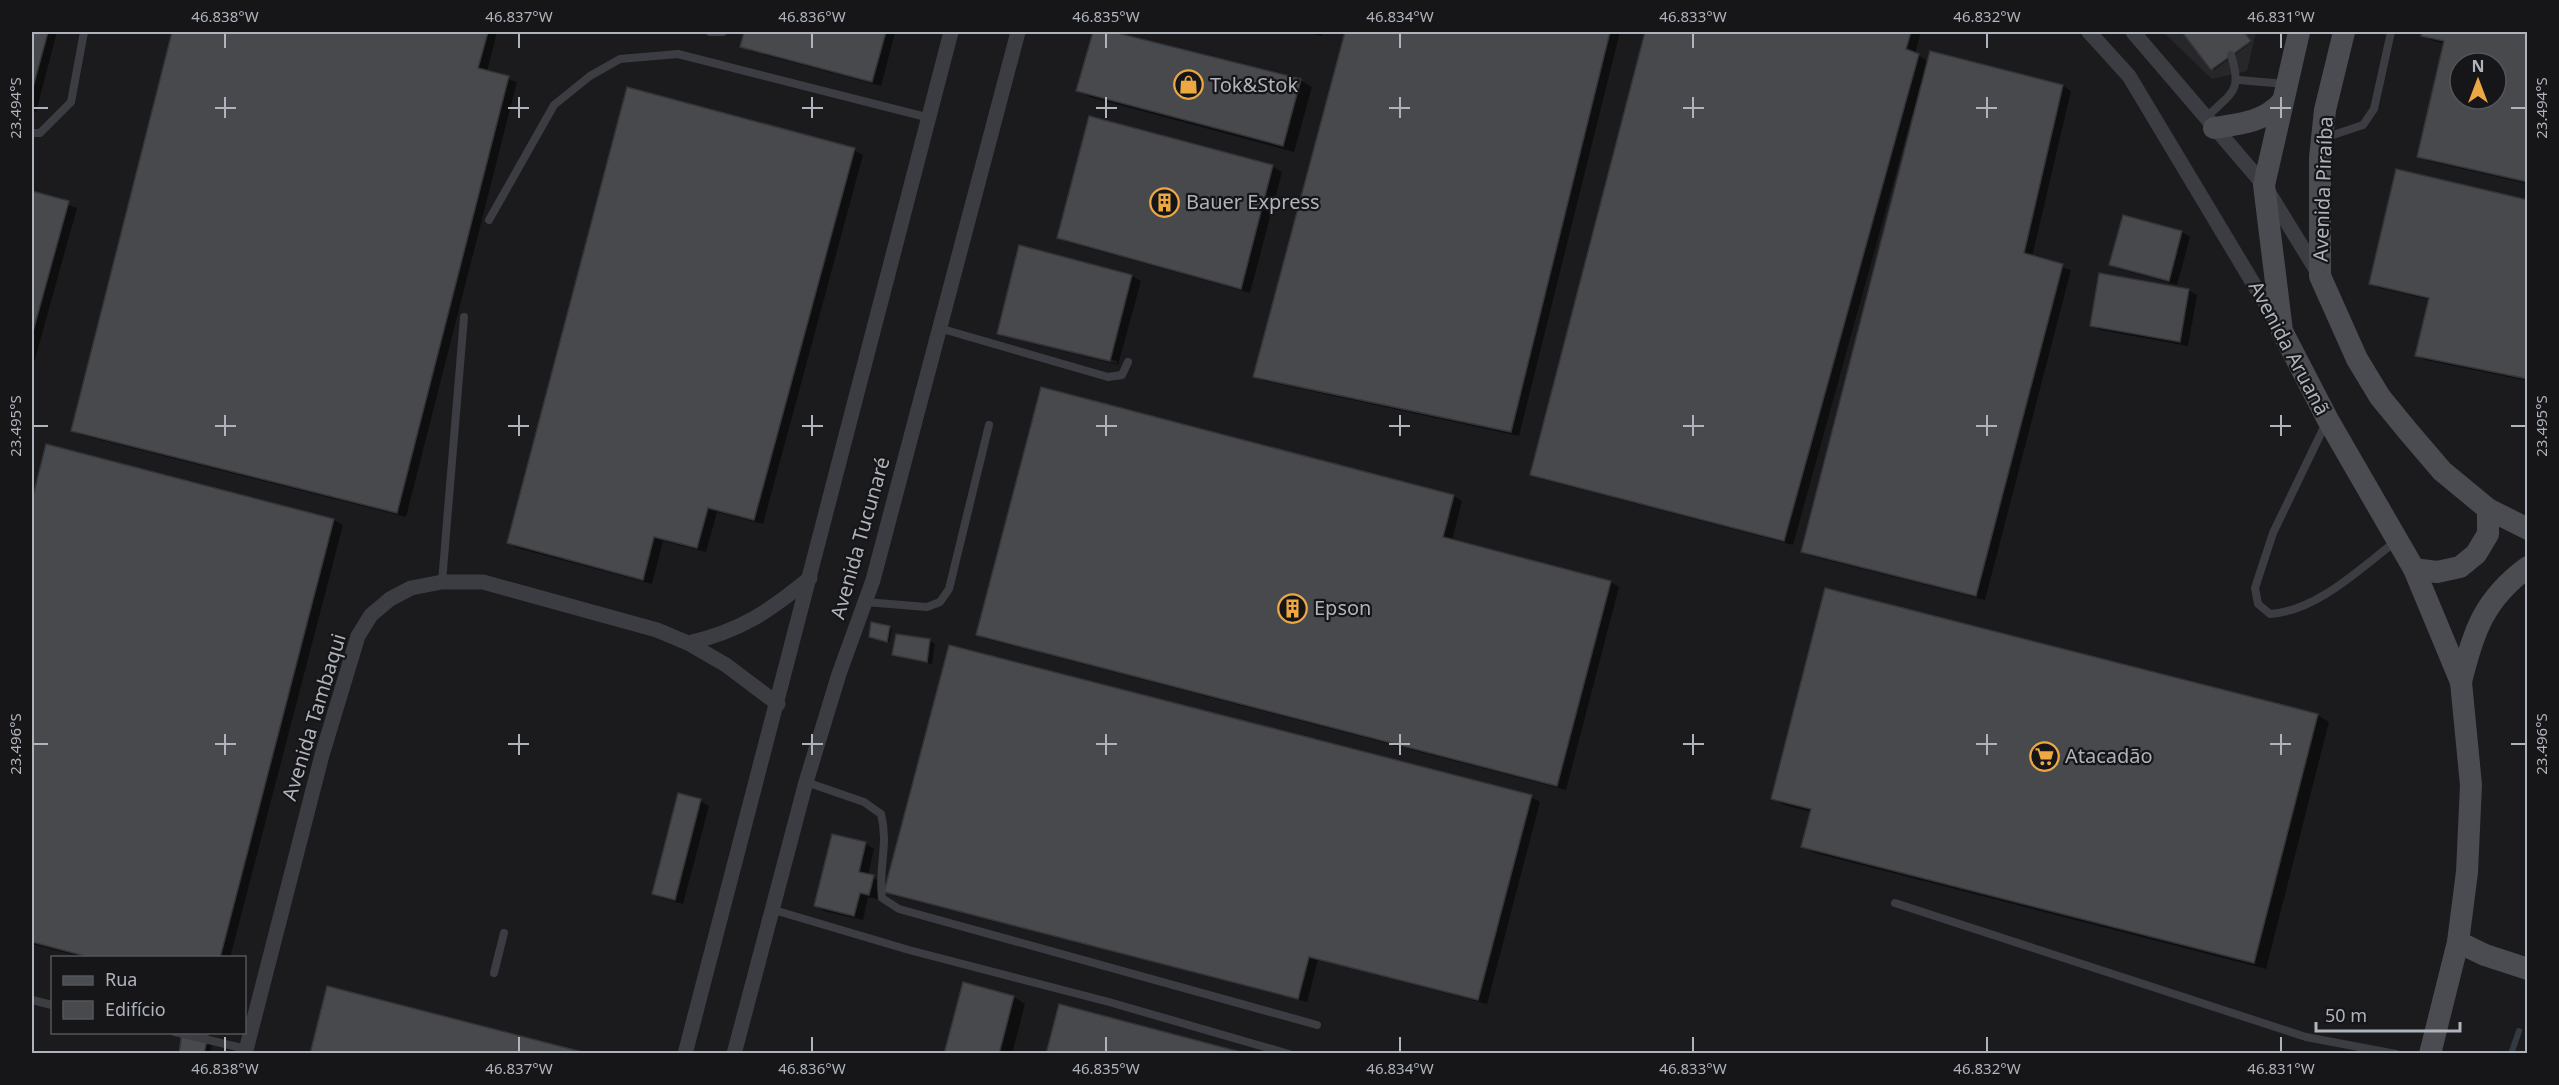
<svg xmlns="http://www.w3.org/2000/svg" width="2559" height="1085" viewBox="0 0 2559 1085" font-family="'Noto Sans',sans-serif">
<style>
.built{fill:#27272a}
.shadow{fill:#0007;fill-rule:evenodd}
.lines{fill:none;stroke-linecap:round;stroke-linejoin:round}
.stream{stroke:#313b41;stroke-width:6}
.building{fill:#48494d;stroke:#353539;stroke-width:1.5;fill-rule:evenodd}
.service{stroke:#3c3d42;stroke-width:8}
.minor{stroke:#3c3d42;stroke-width:15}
.secondary{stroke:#4a4c52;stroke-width:22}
.ticks{fill:none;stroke:#aeb3bc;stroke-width:2}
.labels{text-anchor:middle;stroke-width:4.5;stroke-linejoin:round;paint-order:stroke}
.poi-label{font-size:20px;fill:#aeb3bc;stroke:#161618;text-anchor:start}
.street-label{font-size:20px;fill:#aeb3bc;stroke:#161618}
.neatline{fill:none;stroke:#aeb3bc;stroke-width:2}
.ticks-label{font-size:15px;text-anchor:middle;fill:#aeb3bc}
</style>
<rect width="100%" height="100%" fill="#1b1b1d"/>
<path class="built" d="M2163 32H2256L2247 71 2212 79Z"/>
<g class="shadow">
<path d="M32 32H57L36 112 32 111Z"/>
<path d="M174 32H497L487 72 517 82 406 517 81 435 73 430Z"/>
<path d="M745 32H895L881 86 750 51 741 46Z"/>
<path d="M1095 32H1107L1300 80 1312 87 1294 152 1090 97 1078 91Z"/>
<path d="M1305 32H1323L1321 36Z"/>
<path d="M1347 32H1620L1519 436 1264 381 1255 376Z"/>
<path d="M1646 32H1921L1915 53 1929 62 1931 53 2063 86 2071 91 2032 257 2071 270 1985 600 1811 556 1803 551 1923 83H1921L1793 545 1541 479 1532 474Z"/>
<path d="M2184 32H2244L2252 42 2214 70Z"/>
<path d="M2423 32H2528V184L2428 161 2419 156 2445 44 2431 40 2422 35ZM2460 63H2496V99H2460Z"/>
<path d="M1090 118 1273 167 1282 172 1250 293 1067 242 1058 237Z"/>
<path d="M854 150 863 155 763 524 717 512 706 552 663 541 652 584 517 548 509 543Z"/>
<path d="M32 193 77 208 32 370Z"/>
<path d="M2528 201V381L2425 360 2416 355 2430 300 2379 288 2370 283Z"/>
<path d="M2182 232 2190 237 2177 285 2119 269 2111 264Z"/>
<path d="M1020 247 1132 276 1141 281 1118 365 1007 338 1117 364V361L1007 335V338L999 333Z"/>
<path d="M2188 290 2197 295 2188 346 2100 330 2091 325Z"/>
<path d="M1042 389 1454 496 1462 501 1452 541 1611 582 1619 587 1566 790 986 639 977 634Z"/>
<path d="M47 446 334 520 343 525 230 958H86L32 944V506Z"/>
<path d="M889 628 892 629 889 642 872 637Z"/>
<path d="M929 641 935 644 932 664 894 655Z"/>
<path d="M2317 715 2329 722 2266 969 1815 853 1803 847 1812 812 1784 805 1773 798Z"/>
<path d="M1531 797 1540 802 1487 1004 1318 960 1307 1002 895 896 886 891Z"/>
<path d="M700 801 709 806 683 904 662 898 653 893Z"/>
<path d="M833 836 866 844 874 849 868 875 882 882 878 899 868 897 863 920 824 911 816 906Z"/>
<path d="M1014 997 1025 1004 1012 1054H945Z"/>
<path d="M213 1040 210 1054H181Z"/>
</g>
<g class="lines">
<path class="stream" d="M2511 1054 2519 1031"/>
</g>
<g class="building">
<path d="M32 32H48L32 91Z"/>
<path d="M172 32H488L478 68 509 76 397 513 71 431Z"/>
<path d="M744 32H886L872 82 740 47Z"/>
<path d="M1093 32H1113L1301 79 1283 146 1076 91Z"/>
<path d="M1345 32H1610L1511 432 1253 377Z"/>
<path d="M1645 32H1911L1906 49 1919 54 1784 541 1530 475Z"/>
<path d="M2182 32H2244L2251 41 2211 70Z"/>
<path d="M2422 32H2528V182L2417 157 2444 41 2421 36ZM2460 63H2496V99H2460Z"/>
<path d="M1930 51 2063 85 2024 253 2063 264 1976 596 1801 552Z"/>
<path d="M627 87 855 148 754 520 708 508 697 548 654 537 643 580 507 543Z"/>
<path d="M1089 116 1273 165 1241 289 1057 238Z"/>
<path d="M2396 169 2528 200V379L2415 356 2429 298 2369 284Z"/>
<path d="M32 191 69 201 32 335Z"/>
<path d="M2123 215 2182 231 2169 281 2109 265Z"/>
<path d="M1019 245 1132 275 1110 361 997 334Z"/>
<path d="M2099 273 2189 289 2180 342 2090 326Z"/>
<path d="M1041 387 1454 495 1443 537 1611 581 1557 786 976 635Z"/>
<path d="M46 444 334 519 220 958H92L32 942V500Z"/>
<path d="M1825 588 2318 714 2254 963 1801 847 1811 809 1771 799Z"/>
<path d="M871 622 890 626 887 642 869 637Z"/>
<path d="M896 634 930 639 927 662 892 655Z"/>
<path d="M949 645 1532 795 1478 1000 1309 957 1298 999 884 892Z"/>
<path d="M678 793 701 799 675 900 652 894Z"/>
<path d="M832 834 866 842 859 872 874 875 869 895 860 893 854 916 814 906Z"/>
<path d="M963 982 1014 996 999 1054H944Z"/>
<path d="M327 986 590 1054H310Z"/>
<path d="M1059 1004 1248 1054H1046Z"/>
<path d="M182 1032 208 1035 204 1054H179Z"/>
</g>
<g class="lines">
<g class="service">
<path d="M710 32H723"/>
<path d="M2239 80 2285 84"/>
<path d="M2206 118C2231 92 2243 93 2231 55"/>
<path d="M32 133H40L71 102 84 32"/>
<path d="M2324 138 2363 125 2374 109 2391 32"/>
<path d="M489 220 554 105 590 76 620 59 678 54 930 118"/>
<path d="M939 328 1108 377 1122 375 1128 362"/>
<path d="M2325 425 2273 533 2255 588 2258 604 2270 614C2317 611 2359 569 2395 542"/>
<path d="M442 582 464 317"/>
<path d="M865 602 927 607 940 602 949 589 989 425"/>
<path d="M806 782 864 802 881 814C889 845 878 867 882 898L899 909 1317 1025"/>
<path d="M1895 903 2306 1037 2396 1054"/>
<path d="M774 910 909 950 1109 1002 1289 1054"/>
<path d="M494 973 504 933"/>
<path d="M32 1000 52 1005"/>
<path d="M175 1032 246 1049"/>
</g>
<g class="minor">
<path d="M2089 32 2129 76 2277 323"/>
<path d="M2133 32 2264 185 2320 276"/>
<path d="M688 643C741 631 768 612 810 578"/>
<path d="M245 1054 322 755 358 636 371 615 390 599 411 588 442 582H483L657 630 688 643 726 665 778 704"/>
<path d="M685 1054 951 32"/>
<path d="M734 1054 806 782 839 674 873 580 1018 32"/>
</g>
<g class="secondary">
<path d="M2299 32 2264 185 2282 331 2328 420 2414 569 2461 682 2471 785 2467 872 2458 942 2430 1054"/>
<path d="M2344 32 2325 110 2320 158V276L2357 359 2380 397 2407 430 2442 471 2488 509 2528 529"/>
<path d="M2214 128C2240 124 2264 122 2282 102"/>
<path d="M2414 569 2437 572 2460 567 2476 554 2488 534V509"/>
<path d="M2461 682C2473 632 2484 599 2528 567"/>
<path d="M2458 942 2485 955 2528 969"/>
</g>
</g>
<path class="ticks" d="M225 33V48M519 33V48M812 33V48M1106 33V48M1400 33V48M1693 33V48M1987 33V48M2281 33V48M225 97V118M519 97V118M812 97V118M1106 97V118M1400 97V118M1693 97V118M1987 97V118M2281 97V118M33 108H48M215 108H236M508 108H529M802 108H823M1096 108H1117M1389 108H1410M1683 108H1704M1976 108H1997M2270 108H2291M2511 108H2526M225 415V436M519 415V436M812 415V436M1106 415V436M1400 415V436M1693 415V436M1987 415V436M2281 415V436M33 426H48M215 426H236M508 426H529M802 426H823M1096 426H1117M1389 426H1410M1683 426H1704M1976 426H1997M2270 426H2291M2511 426H2526M225 734V755M519 734V755M812 734V755M1106 734V755M1400 734V755M1693 734V755M1987 734V755M2281 734V755M33 744H48M215 744H236M508 744H529M802 744H823M1096 744H1117M1389 744H1410M1683 744H1704M1976 744H1997M2270 744H2291M2511 744H2526M225 1037V1052M519 1037V1052M812 1037V1052M1106 1037V1052M1400 1037V1052M1693 1037V1052M1987 1037V1052M2281 1037V1052"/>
<defs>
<symbol id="shop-ring" viewBox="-11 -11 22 22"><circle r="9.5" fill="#161618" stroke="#eda843" stroke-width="1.5"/><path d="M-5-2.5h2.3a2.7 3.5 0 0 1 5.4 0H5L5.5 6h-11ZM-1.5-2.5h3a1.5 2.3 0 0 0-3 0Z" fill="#eda843"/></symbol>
<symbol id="building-ring" viewBox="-11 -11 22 22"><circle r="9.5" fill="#161618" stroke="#eda843" stroke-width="1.5"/><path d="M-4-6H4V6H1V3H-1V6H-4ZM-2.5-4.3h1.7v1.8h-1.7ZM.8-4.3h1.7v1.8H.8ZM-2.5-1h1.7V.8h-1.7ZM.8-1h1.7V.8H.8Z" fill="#eda843"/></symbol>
<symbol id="supermarket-ring" viewBox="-11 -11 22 22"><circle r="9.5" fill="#161618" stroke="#eda843" stroke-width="1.5"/><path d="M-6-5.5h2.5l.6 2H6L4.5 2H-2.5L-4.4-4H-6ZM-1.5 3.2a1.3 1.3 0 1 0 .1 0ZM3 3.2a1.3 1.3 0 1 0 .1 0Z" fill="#eda843"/></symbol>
</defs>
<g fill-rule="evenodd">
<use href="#shop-ring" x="1172" y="68" width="33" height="33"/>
<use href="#building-ring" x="1148" y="186" width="33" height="33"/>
<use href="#building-ring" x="1276" y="592" width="33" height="33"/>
<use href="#supermarket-ring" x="2028" y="740" width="33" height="33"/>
</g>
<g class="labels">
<g class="poi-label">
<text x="1210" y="92">Tok&amp;Stok</text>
<text x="1186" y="209">Bauer Express</text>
<text x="1314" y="615">Epson</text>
<text x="2065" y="763">Atacadão</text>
</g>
<g class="street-label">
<text transform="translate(2323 189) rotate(-88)" y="7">Avenida Piraíba</text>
<text transform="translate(2289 348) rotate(62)" y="7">Avenida Aruanã</text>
<text transform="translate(860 538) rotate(-74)" y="7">Avenida Tucunaré</text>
<text transform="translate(314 717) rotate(-73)" y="7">Avenida Tambaqui</text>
</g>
</g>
<rect width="2559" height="1085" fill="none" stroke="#161618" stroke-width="66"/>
<rect x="51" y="956" width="195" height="78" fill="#161618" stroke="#53555a" stroke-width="1.5"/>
<rect x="63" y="976" width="30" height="9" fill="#4a4c52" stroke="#53555a" stroke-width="1.5"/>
<text x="105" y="986" font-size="18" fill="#aeb3bc">Rua</text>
<rect x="63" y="1001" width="30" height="18" fill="#48494d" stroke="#53555a" stroke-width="1.5"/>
<text x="105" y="1016" font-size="18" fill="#aeb3bc">Edifício</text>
<g transform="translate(2478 81)"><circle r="28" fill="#161618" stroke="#53555a" stroke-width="1.5"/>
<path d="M0-4.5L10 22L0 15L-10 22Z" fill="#eda843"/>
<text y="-9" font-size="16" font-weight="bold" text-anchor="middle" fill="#aeb3bc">N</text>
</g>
<path d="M2316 1022v9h144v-9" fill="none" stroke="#aeb3bc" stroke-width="3"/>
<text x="2325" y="1022" font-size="18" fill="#aeb3bc" stroke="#161618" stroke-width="4.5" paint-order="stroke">50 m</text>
<rect x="33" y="33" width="2493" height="1019" class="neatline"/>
<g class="ticks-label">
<text x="225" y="22">46.838°W</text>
<text x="519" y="22">46.837°W</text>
<text x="812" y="22">46.836°W</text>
<text x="1106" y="22">46.835°W</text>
<text x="1400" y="22">46.834°W</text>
<text x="1693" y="22">46.833°W</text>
<text x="1987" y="22">46.832°W</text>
<text x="2281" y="22">46.831°W</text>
<text transform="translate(16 108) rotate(-90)" y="5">23.494°S</text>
<text transform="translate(2542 108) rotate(-90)" y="5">23.494°S</text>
<text transform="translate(16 426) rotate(-90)" y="5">23.495°S</text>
<text transform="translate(2542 426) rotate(-90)" y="5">23.495°S</text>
<text transform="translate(16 744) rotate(-90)" y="5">23.496°S</text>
<text transform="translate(2542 744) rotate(-90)" y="5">23.496°S</text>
<text x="225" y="1074">46.838°W</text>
<text x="519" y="1074">46.837°W</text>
<text x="812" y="1074">46.836°W</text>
<text x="1106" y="1074">46.835°W</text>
<text x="1400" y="1074">46.834°W</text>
<text x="1693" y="1074">46.833°W</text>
<text x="1987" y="1074">46.832°W</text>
<text x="2281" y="1074">46.831°W</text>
</g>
</svg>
